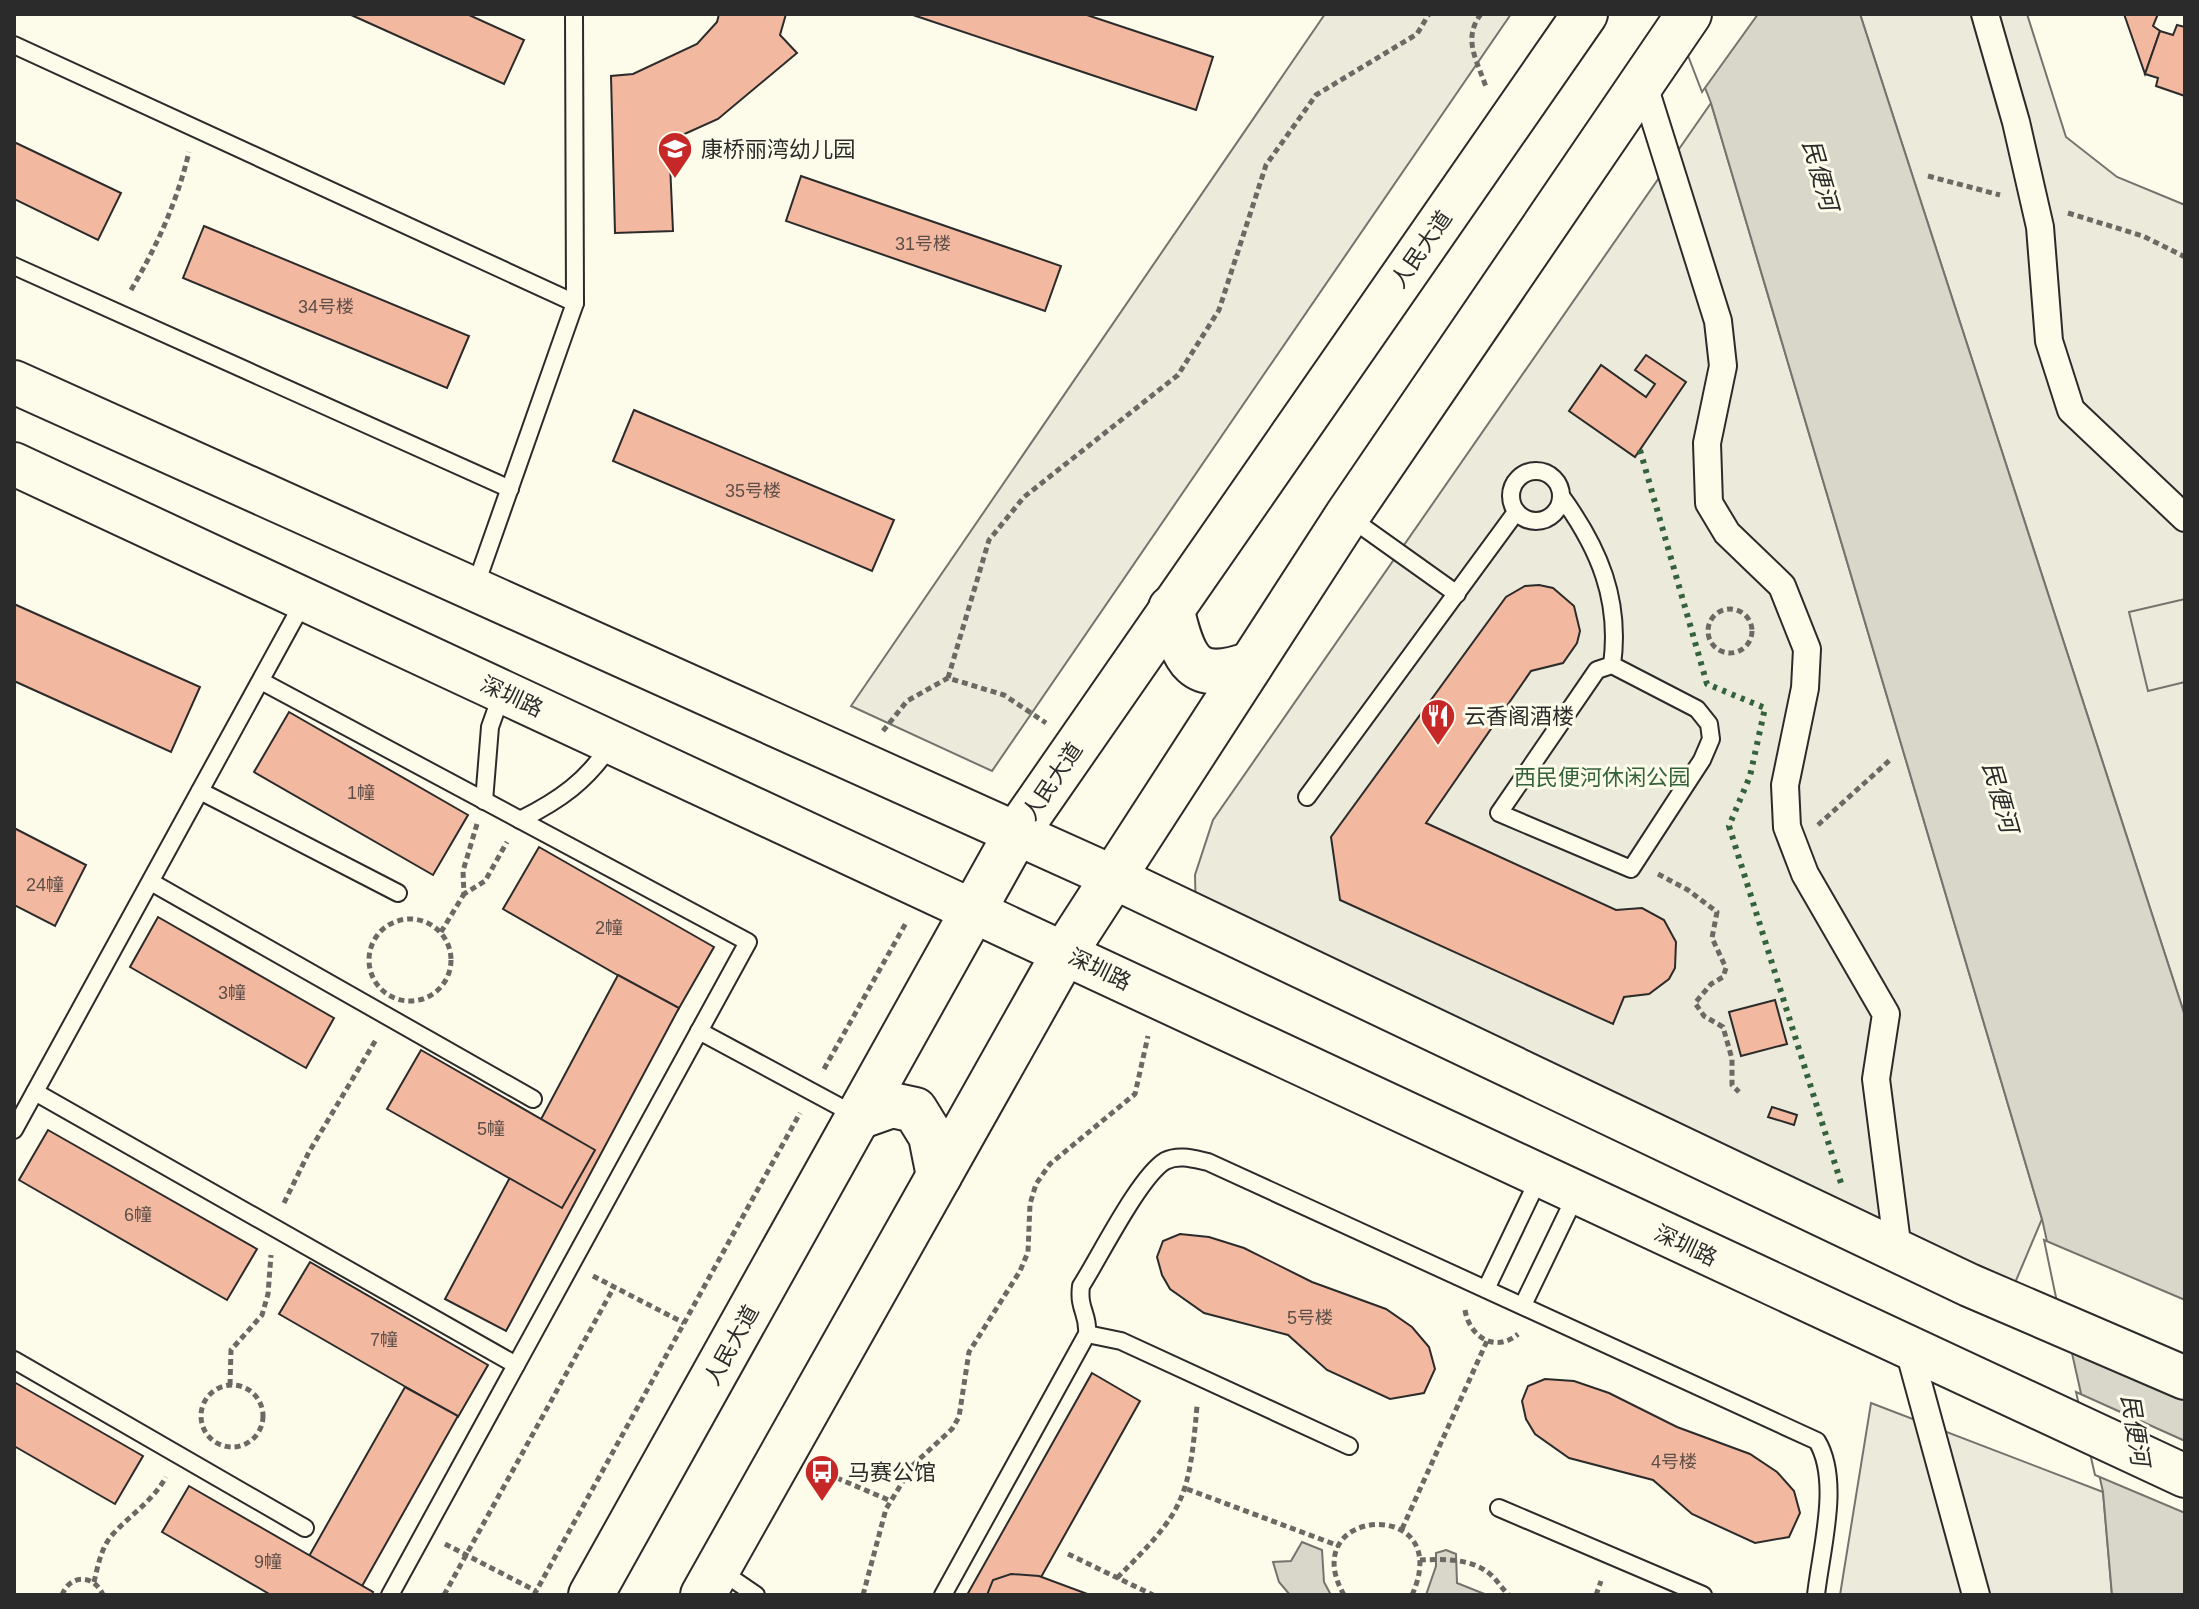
<svg xmlns="http://www.w3.org/2000/svg" width="2199" height="1609" viewBox="0 0 2199 1609" font-family="Arial,'Noto Sans SC',sans-serif">
<style>
.green{fill:#ecebdb;stroke:#74746e;stroke-width:2}
.parking{fill:#eceadb;stroke:#74746e;stroke-width:2}
.water{fill:#d8d7c9;stroke:#74746e;stroke-width:2}
.pier{fill:#fdfbea;stroke:#74746e;stroke-width:2}
.building{fill:#f2b8a0;stroke:#2b2b2b;stroke-width:2}
.lines{fill:none;stroke-linecap:round;stroke-linejoin:round}
.service-casing{stroke:#2b2b2b;stroke-width:20}
.pedestrian-casing{stroke:#2b2b2b;stroke-width:30}
.tertiary-casing{stroke:#2b2b2b;stroke-width:46}
.secondary-casing{stroke:#2b2b2b;stroke-width:48}
.path{stroke:#6a6964;stroke-width:5;stroke-dasharray:6 4;stroke-linecap:butt}
.service{stroke:#fdfbea;stroke-width:16}
.pedestrian{stroke:#fdfbea;stroke-width:26}
.tertiary{stroke:#fdfbea;stroke-width:42}
.secondary{stroke:#fdfbea;stroke-width:44}
.hedge{stroke:#34623c;stroke-width:6;stroke-dasharray:4 6;stroke-linecap:butt}
.labels{text-anchor:middle;stroke-width:6;stroke-linejoin:round;paint-order:stroke}
.number-label{font-size:18px;fill:#5d4e48}
.poi-label{font-size:22px;fill:#2b2b2b;stroke:#fdfbea;text-anchor:start}
.street-label{font-size:22px;fill:#2b2b2b;stroke:#fdfbea}
.park-label{font-size:22px;fill:#34623c;stroke:#fdfbea}
.water-label{font-size:24px;font-style:italic;fill:#2b2b2b;stroke:#fdfbea}
</style>
<rect width="100%" height="100%" fill="#fdfbea"/>
<g class="green">
<path d="M1325 14H1511L992 771 851 706Z"/>
<path d="M1860 14H2027L2066 137 2117 177 2185 205V1016Z"/>
<path d="M1711 103 2042 1219 2012 1290 1196 918 1195 875 1213 820Z"/>
<path d="M1871 1403 2103 1492 2112 1595H1840Z"/>
</g>
<path class="parking" d="M2185 599V682L2148 691 2129 612Z"/>
<g class="water">
<path d="M1676 14H1860L2185 1016V1595H2112L2103 1492 2042 1219 1711 103Z"/>
<path d="M1302 1542 1322 1550 1324 1582 1331 1595H1290L1279 1582 1273 1562 1291 1561Z"/>
<path d="M1446 1550 1456 1554 1457 1583 1487 1595H1426L1436 1566V1553Z"/>
</g>
<g class="pier">
<path d="M1672 14H1758L1702 92Z"/>
<path d="M2044 1240 2185 1300V1400L2067 1350Z"/>
<path d="M2076 1392 2185 1441V1513L2095 1475Z"/>
</g>
<g class="building">
<path d="M349 14H467L524 40 504 84Z"/>
<path d="M719 14H786L780 35 797 53 718 119 669 141 673 231 615 233 611 76 633 74 697 44 717 22Z"/>
<path d="M910 14H1084L1213 57 1196 110Z"/>
<path d="M2124 14H2158L2153 26 2160 31 2145 74Z"/>
<path d="M2177 25 2185 27V96L2156 86 2158 78 2145 74 2160 31 2173 35Z"/>
<path d="M14 142 121 193 98 240 14 199Z"/>
<path d="M801 176 1061 266 1045 311 786 221Z"/>
<path d="M204 226 469 336 447 388 183 278Z"/>
<path d="M1646 355 1686 382 1635 457 1569 411 1601 365 1646 397 1655 384 1635 370Z"/>
<path d="M634 410 894 520 872 571 613 461Z"/>
<path d="M1539 585 1553 588 1574 606 1580 631 1577 643 1563 663 1531 671 1426 823 1616 910 1642 908 1664 920 1676 942 1675 968 1669 979 1649 994 1624 997 1613 1024 1340 900 1331 837 1506 597 1525 586Z"/>
<path d="M14 604 200 687 171 752 14 681Z"/>
<path d="M289 712 468 815 433 875 254 772Z"/>
<path d="M14 828 86 865 55 926 14 905Z"/>
<path d="M539 847 714 947 678 1010 503 909Z"/>
<path d="M158 917 334 1018 306 1068 130 967Z"/>
<path d="M618 975 679 1008 506 1331 445 1299Z"/>
<path d="M1775 1000 1787 1044 1741 1056 1729 1012Z"/>
<path d="M421 1050 595 1150 562 1208 387 1109Z"/>
<path d="M1772 1107 1797 1115 1794 1125 1768 1117Z"/>
<path d="M48 1130 257 1249 227 1300 19 1180Z"/>
<path d="M1180 1234 1209 1237 1244 1248 1312 1282 1386 1309 1412 1327 1429 1347 1435 1369 1424 1393 1390 1399 1327 1370 1288 1335 1204 1313 1170 1289 1162 1275 1157 1257 1163 1241Z"/>
<path d="M310 1262 488 1365 458 1417 279 1314Z"/>
<path d="M1092 1373 1140 1401 1031 1595H967Z"/>
<path d="M1545 1379 1574 1381 1609 1393 1677 1427 1750 1454 1777 1472 1794 1491 1800 1513 1789 1537 1755 1543 1692 1514 1653 1480 1569 1458 1535 1434 1526 1419 1522 1401 1528 1386Z"/>
<path d="M14 1382 143 1456 115 1504 14 1446Z"/>
<path d="M405 1387 458 1416 357 1595H287Z"/>
<path d="M189 1486 373 1592 372 1595H271L162 1532Z"/>
<path d="M1011 1574 1039 1576 1090 1595H987L993 1580Z"/>
</g>
<g class="lines">
<defs>
<g id="service">
<path d="M14 45 575 303"/>
<path d="M14 266 510 489"/>
<circle cx="1536" cy="496" r="25"/>
<path d="M1561 496C1599 548 1621 600 1612 665L1597 670 1499 813 1631 869 1702 760 1711 739 1709 724 1697 709 1612 665"/>
<path d="M1349 517 1457 594"/>
<path d="M475 587 575 303 574 14"/>
<path d="M261 681 748 942 390 1595"/>
<path d="M200 791 398 893"/>
<path d="M1307 797 1516 512"/>
<path d="M484 801 490 727 502 693"/>
<path d="M520 820C560 800 587 781 612 743"/>
<path d="M151 882 533 1099"/>
<path d="M699 1031 857 1116"/>
<path d="M35 1092 516 1365"/>
<path d="M14 1130 304 601"/>
<path d="M1486 1289 1539 1178"/>
<path d="M1523 1305 1576 1195"/>
<path d="M1087 1334 1121 1341 1349 1446"/>
<path d="M14 1360 305 1528"/>
<path d="M1499 1508 1703 1595"/>
<path d="M718 1569 756 1595"/>
<path d="M943 1595 1087 1334C1089 1314 1078 1310 1081 1286 1099 1258 1139 1177 1165 1161 1179 1154 1194 1159 1208 1162L1817 1441C1841 1481 1821 1549 1816 1595"/>
</g>
<g id="pedestrian">
<path d="M1985 14 2016 122 2040 227 2049 341 2071 410 2185 518"/>
<path d="M1642 79 1718 321 1723 366 1707 443 1709 503 1727 533 1782 586 1807 649 1805 688 1785 785 1787 827 1805 874 1886 1014 1876 1079 1898 1251"/>
<path d="M1909 1350 1976 1595"/>
</g>
<g id="tertiary">
<path d="M14 382 1113 877 1969 1285 2185 1378"/>
<path d="M14 464 2185 1476"/>
</g>
<g id="secondary">
<path d="M1171 608C1184 661 1192 685 1251 664"/>
<path d="M858 1117 892 1105 915 1110 931 1136 939 1176"/>
<path d="M591 1595 1016 834 1585 14"/>
<path d="M703 1595 1065 952 1347 516 1689 14"/>
</g>
</defs>
<use href="#service" class="service-casing"/>
<use href="#pedestrian" class="pedestrian-casing"/>
<use href="#tertiary" class="tertiary-casing"/>
<use href="#secondary" class="secondary-casing"/>
<g class="path">
<path d="M1481 14C1462 39 1477 60 1486 87"/>
<path d="M1928 176 2000 195"/>
<path d="M2068 213 2143 236 2185 257"/>
<path d="M131 290C157 246 177 202 189 152"/>
<circle cx="1730" cy="631" r="22"/>
<path d="M948 678 989 540 1024 497 1178 375 1219 310 1266 165 1316 95 1417 34 1429 14"/>
<path d="M883 731 907 701 948 678 1004 695 1046 723"/>
<path d="M477 824 463 871 464 894 485 881 507 842"/>
<path d="M1818 825 1891 759"/>
<path d="M1658 874 1688 890 1717 912 1712 938 1726 968 1723 977 1711 984 1695 1003 1704 1016 1723 1027 1732 1059V1085L1739 1092"/>
<circle cx="410" cy="960" r="41"/>
<path d="M441 932 464 894"/>
<path d="M824 1069 907 921"/>
<path d="M284 1203 309 1152 377 1038"/>
<path d="M593 1276 684 1323"/>
<path d="M1465 1310C1469 1336 1495 1354 1518 1334"/>
<path d="M230 1385 231 1350 262 1315 268 1294 271 1255"/>
<circle cx="232" cy="1416" r="31"/>
<path d="M818 1470 891 1501"/>
<path d="M1187 1489 1339 1546"/>
<path d="M1402 1529 1487 1341"/>
<path d="M445 1544 536 1591"/>
<path d="M1068 1554 1153 1595"/>
<path d="M1420 1560C1443 1559 1473 1558 1491 1575 1498 1581 1502 1589 1509 1595"/>
<path d="M1117 1578C1184 1511 1189 1500 1197 1406"/>
<path d="M94 1582C98 1566 101 1547 113 1534 131 1514 152 1502 166 1477"/>
<path d="M62 1595C70 1574 94 1574 103 1595"/>
<path d="M444 1595 614 1287"/>
<path d="M534 1595 800 1113"/>
<path d="M863 1595 886 1509 913 1465 952 1429 959 1417 969 1352 1020 1271 1028 1252 1030 1204 1036 1184 1050 1164 1135 1094 1148 1036"/>
<path d="M1344 1595C1293 1506 1457 1496 1412 1595"/>
<path d="M1596 1595 1601 1581"/>
</g>
<use href="#service" class="service"/>
<use href="#pedestrian" class="pedestrian"/>
<use href="#tertiary" class="tertiary"/>
<use href="#secondary" class="secondary"/>
<path class="hedge" d="M1640 450 1707 684 1765 708 1750 776 1729 826 1841 1183"/>
</g>
<defs>
<symbol id="school-pin" viewBox="-11 -11 22 30"><path d="M0 17L-7.5 6A9.5 9.5 0 1 1 7.5 6Z" fill="#c62828" stroke="#fdfbea"/><path d="M0-5L7-2L0 1L-7-2ZM-4 1L0 2.5L4 1V4Q0 6-4 4Z" fill="#fff"/></symbol>
<symbol id="restaurant-pin" viewBox="-11 -11 22 30"><path d="M0 17L-7.5 6A9.5 9.5 0 1 1 7.5 6Z" fill="#c62828" stroke="#fdfbea"/><path d="M-5-6h1v4h1v-4h1v4h1v-4h1v5L-1.5 .5V6h-2V.5L-5-1ZM5-6V6H3V1.5H1.5Q1.5-4 5-6Z" fill="#fff"/></symbol>
<symbol id="bus-pin" viewBox="-11 -11 22 30"><path d="M0 17L-7.5 6A9.5 9.5 0 1 1 7.5 6Z" fill="#c62828" stroke="#fdfbea"/><path d="M-5-6H5V4H4V6H2V4H-2V6H-4V4H-5ZM-3.5-4V0h7V-4ZM-3.5 1.2v1.5H-2V1.2ZM2 1.2v1.5H3.5V1.2Z" fill="#fff"/></symbol>
</defs>
<g fill-rule="evenodd">
<use href="#school-pin" x="655" y="129" width="40" height="54"/>
<use href="#restaurant-pin" x="1418" y="696" width="40" height="54"/>
<use href="#bus-pin" x="802" y="1452" width="40" height="54"/>
</g>
<g class="labels">
<g class="number-label">
<text x="923" y="250">31号楼</text>
<text x="326" y="313">34号楼</text>
<text x="753" y="497">35号楼</text>
<text x="361" y="799">1幢</text>
<text x="45" y="891">24幢</text>
<text x="609" y="934">2幢</text>
<text x="232" y="999">3幢</text>
<text x="491" y="1135">5幢</text>
<text x="138" y="1221">6幢</text>
<text x="1310" y="1324">5号楼</text>
<text x="384" y="1346">7幢</text>
<text x="1674" y="1468">4号楼</text>
<text x="268" y="1568">9幢</text>
</g>
<g class="poi-label">
<text x="701" y="157">康桥丽湾幼儿园</text>
<text x="1464" y="724">云香阁酒楼</text>
<text x="848" y="1480">马赛公馆</text>
</g>
<g class="street-label">
<text transform="translate(1421 249) rotate(-55)" y="8">人民大道</text>
<text transform="translate(512 696) rotate(25)" y="8">深圳路</text>
<text transform="translate(1052 781) rotate(-56)" y="8">人民大道</text>
<text transform="translate(1100 969) rotate(26)" y="8">深圳路</text>
<text transform="translate(1686 1245) rotate(25)" y="8">深圳路</text>
<text transform="translate(731 1345) rotate(-61)" y="8">人民大道</text>
</g>
<g class="park-label">
<text x="1602" y="785">西民便河休闲公园</text>
</g>
<g class="water-label">
<text transform="translate(1820 175) rotate(74)" y="8">民便河</text>
<text transform="translate(2000 797) rotate(74)" y="8">民便河</text>
<text transform="translate(2135 1430) rotate(81)" y="8">民便河</text>
</g>
</g>
<rect width="2199" height="1609" fill="none" stroke="#2b2b2b" stroke-width="32"/>
</svg>
